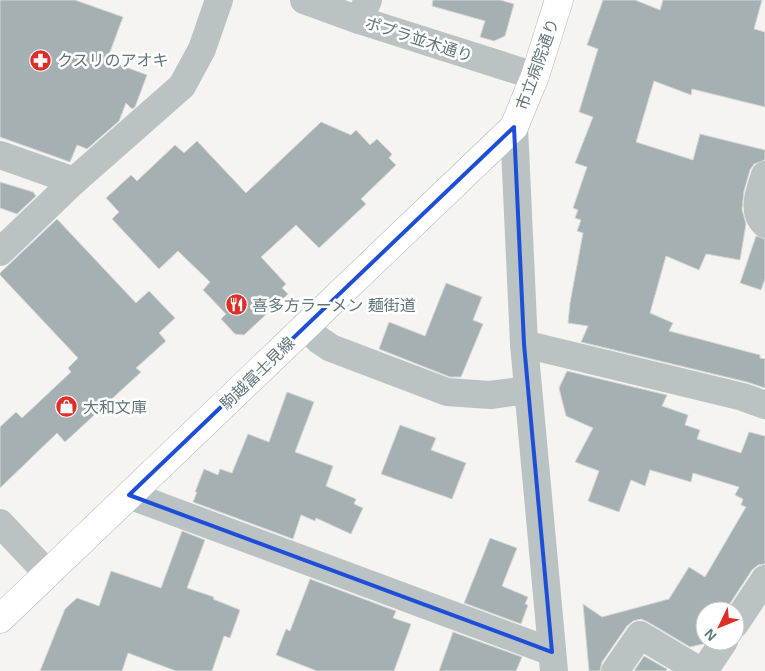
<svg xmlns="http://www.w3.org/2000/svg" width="765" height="671" viewBox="0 0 765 671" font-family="Arial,'Noto Sans JP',sans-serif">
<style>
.building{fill:#a5b0b3;stroke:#d6d6d4}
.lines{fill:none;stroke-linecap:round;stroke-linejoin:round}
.secondary-casing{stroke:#aeb6b8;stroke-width:29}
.minor{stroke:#bbc2c4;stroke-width:28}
.tertiary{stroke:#bbc2c4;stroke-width:28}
.secondary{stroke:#fff;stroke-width:28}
.marked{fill:none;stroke:#1d4ed8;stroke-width:4;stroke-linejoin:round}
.labels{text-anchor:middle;stroke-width:5;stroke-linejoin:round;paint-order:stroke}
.street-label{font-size:16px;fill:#61767c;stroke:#fff}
.poi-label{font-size:16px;fill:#61767c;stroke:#fff;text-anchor:start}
</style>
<rect width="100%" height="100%" fill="#f5f4f1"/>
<g class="building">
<path d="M0 0H75L123 17 107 60 147 75 135 107 132 109 126 103 119 121 87 149 77 145 70 162 0 137Z"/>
<path d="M433 0H500L514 4 505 36 494 41 480 37 485 21 432 6Z"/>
<path d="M603 0H635L660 10 663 0H762L754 29 765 32V107L692 89 691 95 654 81 636 142 693 160 700 134 765 150V160L754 164 750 170 744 191 742 209 746 224 740 260 706 254 699 270 666 256 650 313 673 323 669 331 760 355V358L765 359V388L747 382 581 342 588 326 568 323 570 303 583 233 577 231 581 220 575 218 578 210 573 208 587 167 575 163 593 117 579 112 598 49 587 45Z"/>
<path d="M321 122 351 135 356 130 370 145 377 139 392 154 389 158 396 165 361 199 366 204 319 248 296 225 261 257 286 284 282 288 288 294 244 335 235 334 221 319 226 314 203 290 210 282 178 251 159 269 112 219 119 212 106 198 131 175 137 181 175 145 184 153 197 141 246 193Z"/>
<path d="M0 182 33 192 36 196 17 214 0 208Z"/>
<path d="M57 219 136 303 149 291 175 318 159 333 166 341 136 368 141 372 65 442 57 433 0 488V427L16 412 22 418 71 372 68 368 78 358 0 275V273Z"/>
<path d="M756 236 765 239V279L761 290 740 283Z"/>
<path d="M446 283 482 297 473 320 483 324 461 377H450L379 349 389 322 425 336Z"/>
<path d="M567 371 667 395 662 406 688 415 685 425 700 430 697 439 741 453 749 432 765 436V564L758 565 752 570 725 611H705V641L703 644 690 647 648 622 641 619 633 621 627 626 602 662 600 671H589L583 604 602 617 669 599 689 567 705 577 746 507 741 505 743 499 735 495 739 487 693 473 691 482 650 470 645 486 631 480 619 512 588 501 599 471 575 462 593 428 566 416 559 388Z"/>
<path d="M287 392 314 402 295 452 333 466 326 486 356 499 354 504 363 508 351 534 316 518 315 521 301 515 293 539 193 502 197 492H195L204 469 218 475 220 469 232 473 248 434 269 442Z"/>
<path d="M400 425 436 438 431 450 466 463 452 499 381 474Z"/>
<path d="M182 531 205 540 187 588 214 597 213 599 240 610 230 638 224 636 212 671H176L128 653 122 671H40L65 609 77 598 99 606 111 571 161 588Z"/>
<path d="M490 538 517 548 502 586 528 597 525 604 528 605 521 624 464 603Z"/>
<path d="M310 579 396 611 393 618 411 624 394 671H317L276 655 286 629 290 631Z"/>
<path d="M453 632 522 657 516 671H439Z"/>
<path d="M644 656 667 669 666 671H634Z"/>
</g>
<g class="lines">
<defs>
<path id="secondary" d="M0 619 514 127 535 76 559 0"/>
</defs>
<use href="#secondary" class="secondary-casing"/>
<g class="minor">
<path d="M359 20 368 0"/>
<path d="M0 155 74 181"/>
<path d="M765 175C760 190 751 211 765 224"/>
<path d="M0 252 74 181 182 86 202 49 219 0"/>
<path d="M305 326 319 340 331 348 447 392 490 395 528 390"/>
<path d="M524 344 743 397 765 405"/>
<path d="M129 495 552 652"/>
<path d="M0 523 47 573"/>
<path d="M735 624 765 579"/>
<path d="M615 671 640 635 700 671"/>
<path d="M704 671 724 641"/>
</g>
<g class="tertiary">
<path d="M304 0 359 20 535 76"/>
<path d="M514 127 524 344 554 671"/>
</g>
<use href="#secondary" class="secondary"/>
</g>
<path class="marked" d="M514 127 524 344 552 652 129 495Z"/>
<defs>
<symbol id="pharmacy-disc" viewBox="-11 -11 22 22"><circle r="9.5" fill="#df2d28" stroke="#fff"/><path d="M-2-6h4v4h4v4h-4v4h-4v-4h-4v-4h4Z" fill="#fff"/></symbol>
<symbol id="restaurant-disc" viewBox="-11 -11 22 22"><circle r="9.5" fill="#df2d28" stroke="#fff"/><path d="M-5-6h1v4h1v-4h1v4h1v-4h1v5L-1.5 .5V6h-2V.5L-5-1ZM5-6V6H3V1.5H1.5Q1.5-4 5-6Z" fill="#fff"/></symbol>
<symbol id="shop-disc" viewBox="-11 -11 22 22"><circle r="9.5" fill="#df2d28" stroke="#fff"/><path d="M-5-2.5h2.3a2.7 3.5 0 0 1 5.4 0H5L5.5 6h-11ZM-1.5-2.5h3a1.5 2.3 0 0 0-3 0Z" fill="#fff"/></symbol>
</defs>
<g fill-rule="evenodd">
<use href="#pharmacy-disc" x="28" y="48" width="25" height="25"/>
<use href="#restaurant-disc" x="224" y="292" width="25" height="25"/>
<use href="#shop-disc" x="54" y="394" width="25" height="25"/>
</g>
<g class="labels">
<g class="street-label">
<text transform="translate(419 39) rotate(18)" y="6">ポプラ並木通り</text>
<text transform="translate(537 64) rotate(-70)" y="6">市立病院通り</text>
<text transform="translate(257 373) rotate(-44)" y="6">駒越富士見線</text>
</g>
<g class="poi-label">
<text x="57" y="66">クスリのアオキ</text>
<text x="252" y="311">喜多方ラーメン 麺街道</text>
<text x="83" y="413">大和文庫</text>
</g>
</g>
<g transform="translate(720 626) rotate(227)"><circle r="24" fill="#ffffff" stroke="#c0c8cb"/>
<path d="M0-4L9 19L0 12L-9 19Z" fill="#df2d28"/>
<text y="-8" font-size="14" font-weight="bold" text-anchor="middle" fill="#61767c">N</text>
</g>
</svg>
